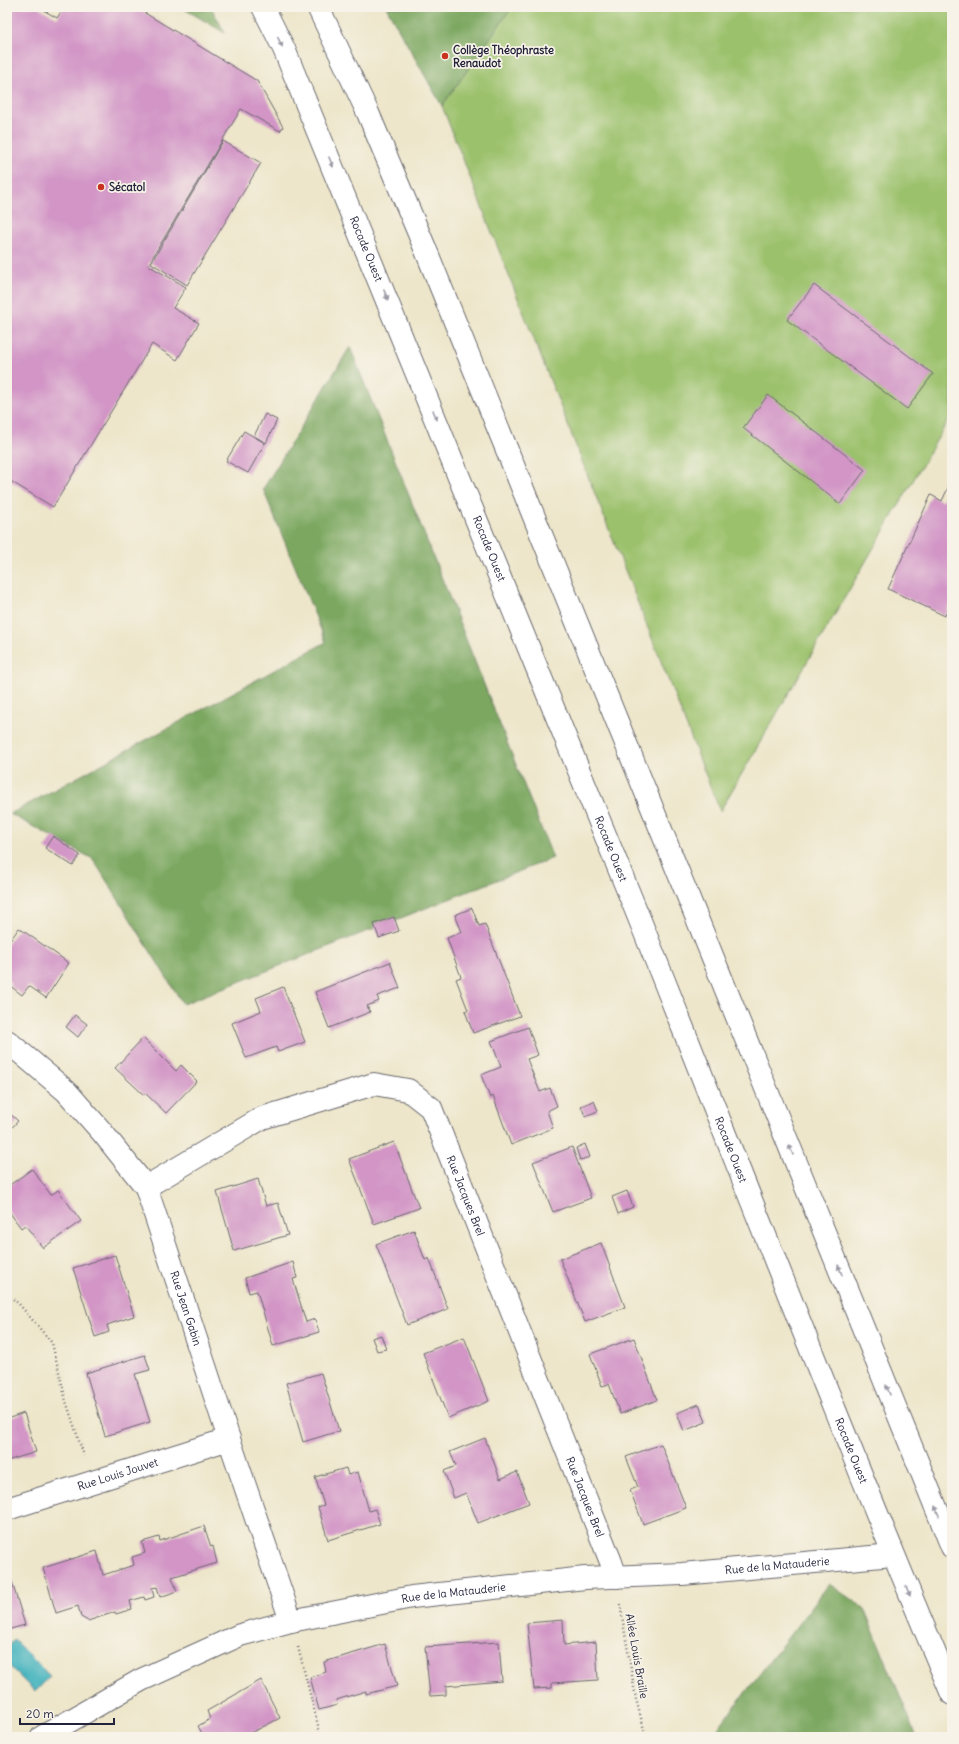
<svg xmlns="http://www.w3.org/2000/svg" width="959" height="1744" viewBox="0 0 959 1744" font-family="Delius,sans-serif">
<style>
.green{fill:#9bc16c;stroke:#5e7254}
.forest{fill:#7ca760;stroke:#4f644e}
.water{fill:#43b2bd;stroke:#326a7c}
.building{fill:#d295c6}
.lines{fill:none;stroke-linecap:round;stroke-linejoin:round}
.street-casing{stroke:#69676d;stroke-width:24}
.primary-casing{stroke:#69676d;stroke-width:24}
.path{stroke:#69676d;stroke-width:2.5;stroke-dasharray:1 3;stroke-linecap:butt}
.street{stroke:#fff;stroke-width:22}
.primary{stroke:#fff;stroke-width:22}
.oneway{fill:#9c9ca7}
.poi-dot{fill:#c8321e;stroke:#f7f3e8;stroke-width:1.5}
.labels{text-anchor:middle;stroke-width:3.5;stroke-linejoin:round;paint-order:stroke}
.poi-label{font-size:11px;font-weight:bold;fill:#22223b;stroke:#f7f3e8;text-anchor:start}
.street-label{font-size:11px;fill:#22223b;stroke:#f7f3e8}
</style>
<rect width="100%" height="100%" fill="#f7f3e8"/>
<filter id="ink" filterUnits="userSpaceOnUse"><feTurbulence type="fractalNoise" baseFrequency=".025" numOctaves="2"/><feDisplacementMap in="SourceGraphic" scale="8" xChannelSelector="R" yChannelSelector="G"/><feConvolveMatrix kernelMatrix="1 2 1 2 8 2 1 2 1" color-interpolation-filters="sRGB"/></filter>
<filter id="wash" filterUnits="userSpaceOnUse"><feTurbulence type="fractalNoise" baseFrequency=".012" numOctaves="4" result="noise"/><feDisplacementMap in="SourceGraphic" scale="16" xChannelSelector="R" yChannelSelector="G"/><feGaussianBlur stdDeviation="0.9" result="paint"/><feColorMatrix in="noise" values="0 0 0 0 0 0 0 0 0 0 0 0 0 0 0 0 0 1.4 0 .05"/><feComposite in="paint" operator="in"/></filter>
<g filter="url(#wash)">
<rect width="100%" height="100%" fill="#ede6ca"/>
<path class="green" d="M512 7H952V414L720 811 442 106Z"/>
<g class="forest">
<path d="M181 7H211L225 33Z"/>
<path d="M386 7H512L442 106Z"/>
<path d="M350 347 553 858 183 1004 93 859 10 814 326 642 263 489Z"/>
<path d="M829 1584 864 1608 917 1737H711Z"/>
</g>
<path class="water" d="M14 1640 50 1676 35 1692 7 1664V1648Z"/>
<g id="blocks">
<g class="building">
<path d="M7 7H38L57 18 64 7H135L257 81 283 127 280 131 241 109 148 265 186 287 173 308 199 323 177 360 152 344 53 507 7 479Z"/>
<path d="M223 141 261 163 187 285 151 263Z"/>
<path d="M814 285 933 374 907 409 787 320Z"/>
<path d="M768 395 865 470 840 504 743 428Z"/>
<path d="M265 414 277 420 266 443 254 436Z"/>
<path d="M244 431 265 443 248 473 226 461Z"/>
<path d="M952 479V600L945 616 888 589 931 495 942 501Z"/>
<path d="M53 836 80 855 73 866 45 848Z"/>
<path d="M472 908 479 926 485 924 520 1016 473 1033 465 1011 468 1010 456 979 461 977 447 938 462 932 455 915Z"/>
<path d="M394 917 399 931 379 938 374 924Z"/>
<path d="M19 928 69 963 46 998 29 986 22 995 9 985 11 983 7 980V945Z"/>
<path d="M390 962 400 988 377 996 379 1001 367 1006 370 1012 329 1028 315 992Z"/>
<path d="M283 987 305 1042 278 1052 276 1047 246 1058 232 1023 261 1011 256 998Z"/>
<path d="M75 1015 87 1024 78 1037 66 1027Z"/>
<path d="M528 1027 538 1055 527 1059 540 1092 550 1088 557 1106 547 1111 553 1128 511 1145 493 1096 490 1098 481 1075 501 1067 491 1041Z"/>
<path d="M143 1038 176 1071 181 1065 197 1081 166 1113 145 1093 144 1095 115 1068Z"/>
<path d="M594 1101 598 1111 585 1116 581 1106Z"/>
<path d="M7 1111 18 1121 7 1133Z"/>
<path d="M394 1142 419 1208 374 1224 349 1159Z"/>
<path d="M585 1144 590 1157 580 1160 576 1148Z"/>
<path d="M572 1147 591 1198 553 1212 533 1162Z"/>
<path d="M32 1169 51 1195 58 1190 81 1221 43 1248 25 1225 21 1228 7 1209V1187Z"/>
<path d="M258 1179 266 1206 278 1203 288 1235 234 1251 217 1192Z"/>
<path d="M627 1191 633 1207 618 1214 612 1197Z"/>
<path d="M414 1230 425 1260 429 1258 448 1309 407 1325 376 1244Z"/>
<path d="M601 1243 625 1307 585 1322 560 1259Z"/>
<path d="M115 1255 134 1316 107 1325 109 1332 95 1337 73 1268Z"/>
<path d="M293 1262 297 1278 293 1279 306 1322 315 1319 319 1332 273 1346 257 1291 249 1293 245 1278Z"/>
<path d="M381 1335 386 1349 377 1351 372 1338Z"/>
<path d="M464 1337 489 1401 448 1418 423 1353Z"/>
<path d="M634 1338 657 1400 620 1414 609 1384 602 1386 590 1354Z"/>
<path d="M145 1355 150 1370 135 1374 150 1422 105 1436 86 1373Z"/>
<path d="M321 1373 339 1431 303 1442 286 1383Z"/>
<path d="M699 1404 706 1422 684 1431 677 1413Z"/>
<path d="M24 1413 36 1452 7 1461V1419Z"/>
<path d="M485 1438 500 1479 517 1472 529 1503 478 1523 466 1493 454 1498 444 1471 456 1466 450 1452Z"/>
<path d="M661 1444 686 1508 643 1524 630 1490 638 1487 626 1457Z"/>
<path d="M346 1468 348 1475 358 1472 369 1511 375 1509 380 1524 328 1540 318 1507 324 1505 315 1477Z"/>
<path d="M204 1526 211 1547 213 1546 217 1563 172 1577 177 1591 160 1597 157 1587 152 1588 154 1597 145 1600 144 1597 130 1601 132 1609 116 1614 115 1612 88 1621 81 1617 78 1606 56 1613 43 1568 97 1551 103 1575 134 1565 132 1557 145 1553 142 1542 159 1537 160 1541Z"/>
<path d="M9 1572 25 1625 7 1630V1573Z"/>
<path d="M563 1620 564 1645 596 1642 598 1680 552 1683V1688L534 1689 527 1623Z"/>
<path d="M499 1642 502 1681 446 1686V1695L430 1696 425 1647Z"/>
<path d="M385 1644 397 1686 366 1694V1691L336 1700 337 1705 319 1710 310 1677 326 1672 324 1662Z"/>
<path d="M261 1680 280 1718 243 1737H204L198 1726 210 1719 207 1711Z"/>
</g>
</g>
</g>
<g filter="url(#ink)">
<use href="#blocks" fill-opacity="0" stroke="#69676d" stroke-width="1"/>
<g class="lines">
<defs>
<g id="street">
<path id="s1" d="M7 1041 66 1091 102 1132 146 1187 229 1439 291 1621"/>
<path id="s2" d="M146 1187 262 1118 374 1084 408 1090 431 1108 611 1562 616 1577"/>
<path id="s3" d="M7 1509 229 1439"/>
<path id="s4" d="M42 1737 141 1680 240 1635 291 1621 412 1597 585 1578 682 1574 893 1555"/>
</g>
<g id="primary">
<path id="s5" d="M263 7 284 49C402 335 520 621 635 908 740 1170 842 1434 952 1694"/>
<path d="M318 7 368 113 425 248 952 1547"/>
</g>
</defs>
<use href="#street" class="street-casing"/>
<use href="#primary" class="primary-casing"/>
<g class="path">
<path d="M7 1294 19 1304 52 1343 66 1401 84 1456"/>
<path d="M620 1604 636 1699 646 1737"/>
<path d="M298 1647 321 1737"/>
</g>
<use href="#street" class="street"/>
<use href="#primary" class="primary"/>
</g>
<defs><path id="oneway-solid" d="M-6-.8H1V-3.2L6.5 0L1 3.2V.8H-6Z"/></defs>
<g class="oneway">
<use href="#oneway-solid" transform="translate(280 42) rotate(64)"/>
<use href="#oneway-solid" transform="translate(331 162) rotate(67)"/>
<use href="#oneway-solid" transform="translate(386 295) rotate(67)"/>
<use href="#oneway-solid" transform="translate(435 415) rotate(68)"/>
<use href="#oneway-solid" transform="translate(791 1150) rotate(-112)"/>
<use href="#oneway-solid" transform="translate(840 1270) rotate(-112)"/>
<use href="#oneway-solid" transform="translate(888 1390) rotate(-112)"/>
<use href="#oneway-solid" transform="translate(937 1511) rotate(-112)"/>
<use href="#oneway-solid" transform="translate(908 1591) rotate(67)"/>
</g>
</g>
<g class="poi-dot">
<circle cx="445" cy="56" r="4"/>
<circle cx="101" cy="187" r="4"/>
</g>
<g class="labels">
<g class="poi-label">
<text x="453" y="54">Collège Théophraste<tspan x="453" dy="13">Renaudot</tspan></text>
<text x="109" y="191">Sécatol</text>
</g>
<g class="street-label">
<text dy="4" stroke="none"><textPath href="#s5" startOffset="263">Rocade Ouest</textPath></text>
<text dy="4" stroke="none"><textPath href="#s5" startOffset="587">Rocade Ouest</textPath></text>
<text dy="4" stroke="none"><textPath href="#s5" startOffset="911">Rocade Ouest</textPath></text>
<text dy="4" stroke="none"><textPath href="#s5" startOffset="1235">Rocade Ouest</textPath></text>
<text dy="4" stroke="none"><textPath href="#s2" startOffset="410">Rue Jacques Brel</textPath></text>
<text dy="4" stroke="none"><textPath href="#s1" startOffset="330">Rue Jean Gabin</textPath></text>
<text dy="4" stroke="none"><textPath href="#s5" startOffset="1559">Rocade Ouest</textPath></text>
<text dy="4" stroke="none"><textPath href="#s3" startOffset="116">Rue Louis Jouvet</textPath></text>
<text dy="4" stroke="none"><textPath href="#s2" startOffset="734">Rue Jacques Brel</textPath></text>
<text dy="4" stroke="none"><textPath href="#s4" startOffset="766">Rue de la Matauderie</textPath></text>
<text dy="4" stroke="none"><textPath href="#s4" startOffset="441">Rue de la Matauderie</textPath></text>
<text transform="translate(637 1656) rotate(80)" y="4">Allée Louis Braille</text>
</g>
</g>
<rect width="959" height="1744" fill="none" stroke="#f7f3e8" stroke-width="24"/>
<path d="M20 1718v6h94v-6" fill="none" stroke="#22223b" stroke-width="2"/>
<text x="26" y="1718" font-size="12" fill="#22223b" stroke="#f7f3e8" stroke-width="3" paint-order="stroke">20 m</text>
</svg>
